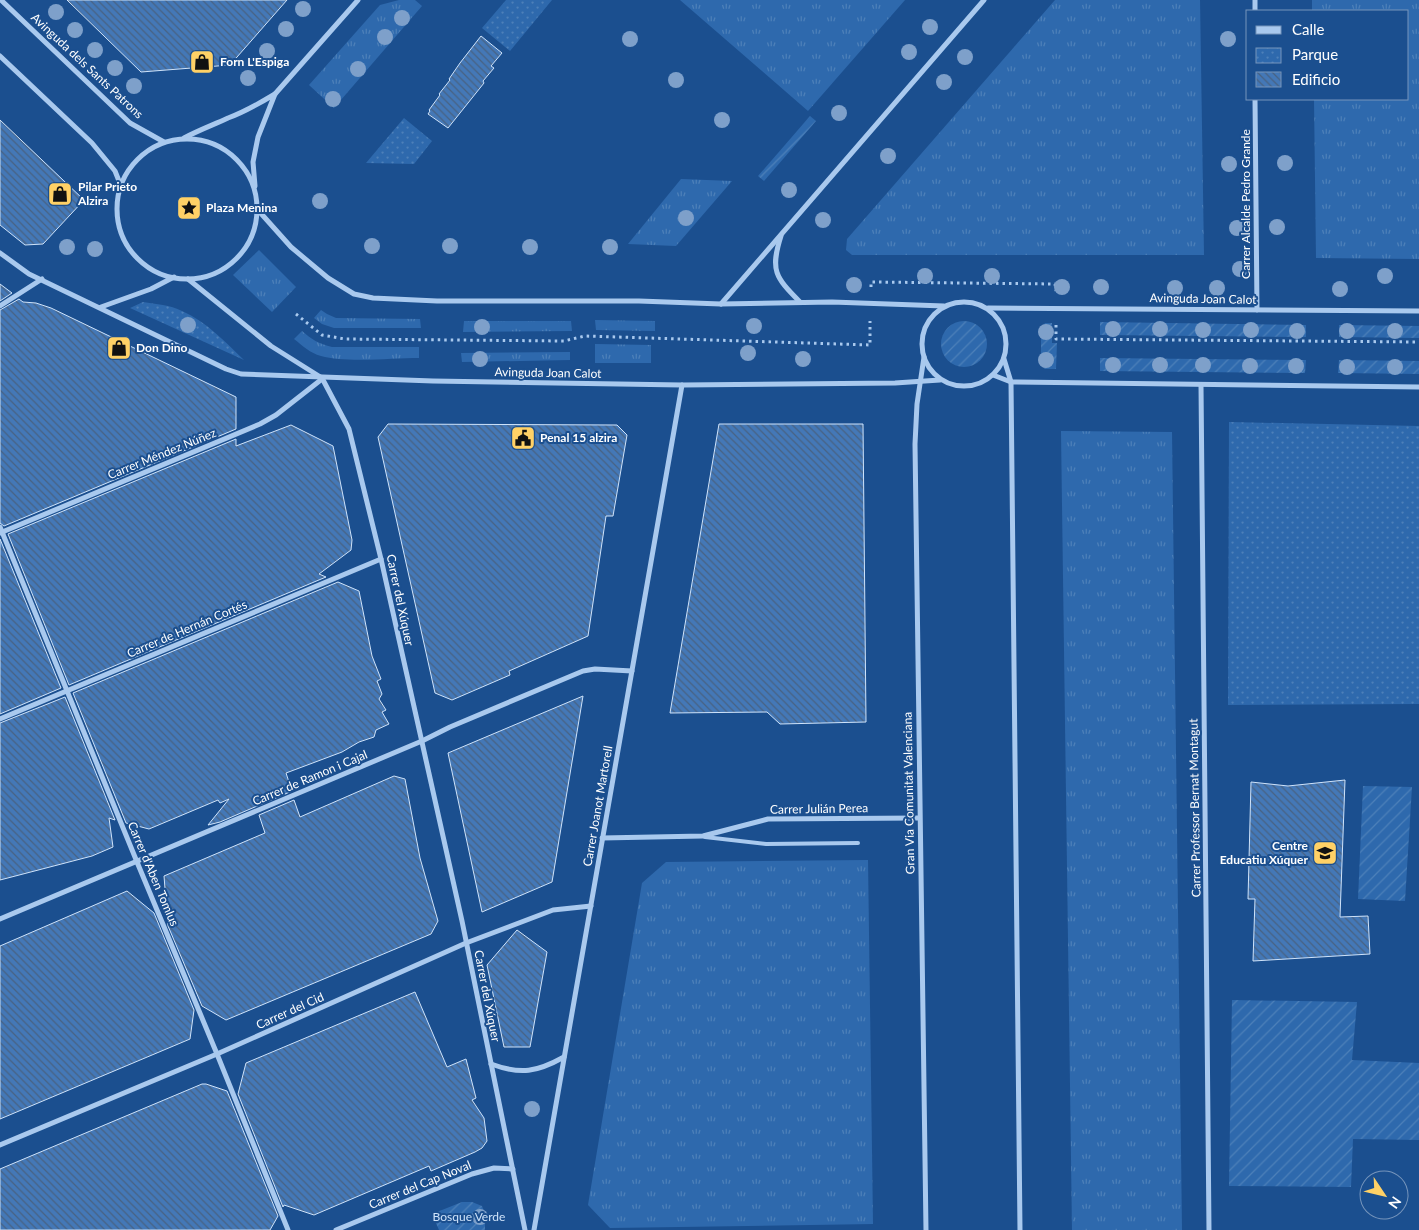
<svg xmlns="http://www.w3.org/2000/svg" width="1419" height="1230" viewBox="0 0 1419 1230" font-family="Lato,sans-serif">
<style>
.grass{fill:url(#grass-tufts)}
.park{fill:url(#park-dots)}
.garden{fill:url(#garden-furrows)}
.building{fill:url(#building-back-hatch);stroke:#cfe3fa}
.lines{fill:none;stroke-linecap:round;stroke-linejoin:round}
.path{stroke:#a9c9ee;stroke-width:3;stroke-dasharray:2.5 4;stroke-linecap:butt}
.lane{stroke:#a9c9ee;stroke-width:4}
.street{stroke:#a9c9ee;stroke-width:5}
.tree{fill:#7ea0ca}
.labels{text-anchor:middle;stroke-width:4;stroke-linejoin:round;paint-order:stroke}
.poi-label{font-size:12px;font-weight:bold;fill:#fff;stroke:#1b4f8f;text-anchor:start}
.street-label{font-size:12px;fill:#fff;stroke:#1b4f8f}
.park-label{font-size:12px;fill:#cfe3fa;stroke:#1b4f8f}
</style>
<defs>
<pattern id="grass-tufts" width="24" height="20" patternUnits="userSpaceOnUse" patternTransform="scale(1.25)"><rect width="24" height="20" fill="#2e69ad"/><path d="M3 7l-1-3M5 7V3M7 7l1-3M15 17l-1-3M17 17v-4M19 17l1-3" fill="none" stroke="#4d80b9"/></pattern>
<pattern id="park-dots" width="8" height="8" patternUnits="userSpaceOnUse" patternTransform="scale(1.25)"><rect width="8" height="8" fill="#2e69ad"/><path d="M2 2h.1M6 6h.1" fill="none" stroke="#4d80b9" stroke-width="1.8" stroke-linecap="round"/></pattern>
<pattern id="garden-furrows" width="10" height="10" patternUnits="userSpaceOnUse" patternTransform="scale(1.25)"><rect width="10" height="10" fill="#2e69ad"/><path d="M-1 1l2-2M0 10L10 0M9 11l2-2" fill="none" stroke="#4d80b9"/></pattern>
<pattern id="building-back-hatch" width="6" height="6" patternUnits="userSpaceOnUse" patternTransform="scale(1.25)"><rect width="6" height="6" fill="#4478b7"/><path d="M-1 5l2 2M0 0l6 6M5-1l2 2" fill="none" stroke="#486282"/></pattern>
</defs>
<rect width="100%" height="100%" fill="#1b4f8f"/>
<g class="grass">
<path d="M399 0H415L422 6 334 108 309 85 380 5Z"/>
<path d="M680 0H905L808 111Z"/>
<path d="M1055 0H1200L1204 255H852L846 250 847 239Z"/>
<path d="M1312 0H1419V259L1316 258 1314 99H1408V11H1312Z"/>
<path d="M681 179 732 181 676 246 628 244Z"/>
<path d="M259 250 296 287 272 312 233 275Z"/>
<path d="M321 310 327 314 336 318 420 319 421 328H334L322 324 314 318Z"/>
<path d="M595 320 655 321V331L596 330Z"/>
<path d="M464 321H571L572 331 463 332Z"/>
<path d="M302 331C311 339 319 344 332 347H419V358C392 358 346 363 321 356 310 353 303 346 294 339Z"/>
<path d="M595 344 651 345V363H595Z"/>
<path d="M570 352V360L462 362 461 353Z"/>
<path d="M1061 431 1172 432 1182 1230H1072Z"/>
<path d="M868 860 873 1224 610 1228 588 1205 642 883 666 862Z"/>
</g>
<g class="park">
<path d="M506 0H552L510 51 482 28Z"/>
<path d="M404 118 432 141 414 164 366 163Z"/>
<path d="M143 302C156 304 170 305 182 311 207 322 225 342 244 360L130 308Z"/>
<path d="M1229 422 1419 426V704L1228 705Z"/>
</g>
<g class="garden">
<path d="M810 116 816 121 764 181 758 176Z"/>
<circle cx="964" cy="344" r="23"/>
<path d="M1100 322 1306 325V337L1100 335Z"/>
<path d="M1045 323H1052V343H1057L1056 369H1045L1041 365V329Z"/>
<path d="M1339 325 1419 326V338L1339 337Z"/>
<path d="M1100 358 1306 360 1305 373 1100 371Z"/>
<path d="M1339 360 1419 361V374L1338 373Z"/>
<path d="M1363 786 1412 787 1405 901 1358 899Z"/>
<path d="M1232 1000 1357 1002 1352 1060 1419 1063V1140L1353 1139 1351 1187 1229 1186Z"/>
<path d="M462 1202H472L482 1206 485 1214V1230H439L432 1214Z"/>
</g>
<g class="building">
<path d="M67 0H287L230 65 141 72Z"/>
<path d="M481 36 502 53 491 66 494 68 483 81 484 83 448 128 428 114 430 111 429 110 440 95 439 94 450 80 449 79 460 63Z"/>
<path d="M0 120 84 200 43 244 25 245 0 225Z"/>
<path d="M0 284 12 293 0 301Z"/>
<path d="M19 299 23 302 36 303 51 308 236 397V429L4 526 0 523V310Z"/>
<path d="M388 424 617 425 627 435 613 516H606L588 636 509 671 510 675 452 700 435 693 378 437Z"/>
<path d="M719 424H863L866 722 780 724 767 712 670 713Z"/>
<path d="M291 425 333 446 352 540 351 550 319 574 326 577 69 685 8 534 236 439V446Z"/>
<path d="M0 539 61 688 0 714Z"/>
<path d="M338 582 359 591 372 656 381 679 377 681 382 694 379 699 386 710 382 712 389 724 376 730 374 737 359 742 342 752 286 773 292 791 220 822 208 825 229 799 220 803 218 800 149 829 126 823 73 693Z"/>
<path d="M583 696 552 882 482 912 448 753Z"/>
<path d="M65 697 115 820 109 818 113 847 92 856 0 880V723Z"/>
<path d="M394 776 405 779 420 858 438 921 431 934 226 1020 202 1006 168 926 164 876 265 833 259 815 294 800 300 817Z"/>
<path d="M1345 780 1340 917 1368 916 1370 954 1253 961 1255 899H1248L1251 782 1288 786Z"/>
<path d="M127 891 154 913 194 1010 190 1039 0 1119V946Z"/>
<path d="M517 930 547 952 530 1047H504L487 965Z"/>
<path d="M415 992 447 1067 466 1059 476 1098 472 1100 484 1118 487 1141 482 1148 475 1152 431 1171 429 1166 314 1215 284 1205 283 1207 238 1094 246 1063Z"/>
<path d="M202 1084H206L227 1091 278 1216 270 1230H0V1169Z"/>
</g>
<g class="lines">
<g class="path">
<path d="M871 287V282L1055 284 1056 291"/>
<path d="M296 314 322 335 345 339 564 341 585 336 870 345V321"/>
<path d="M1056 325V339L1419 342"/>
</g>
<path class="lane" d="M705 837 766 844 858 843"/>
<g class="street">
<path d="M1 0 130 123 164 142"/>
<path d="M1255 0V11"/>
<path d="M0 56 92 143 115 171 121 186"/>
<path d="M275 94 358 0"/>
<path d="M1255 99 1257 310"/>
<path d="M184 138C199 130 213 125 228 118 245 112 260 103 275 94L258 137 253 162 255 186"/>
<circle cx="187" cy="209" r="70"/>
<path d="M257 209 291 247 328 278 354 294 373 298 437 301H639L721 304 832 302 944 306"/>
<path d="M781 236C770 270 775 277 800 302"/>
<path d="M0 253 29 274 226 369 241 374 433 381 682 385 895 383 940 380"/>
<path d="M188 279 271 346 322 378"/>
<circle cx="964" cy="344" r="42"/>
<path d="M721 304 984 0"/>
<path d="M0 306 42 279"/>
<path d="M101 307 151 289 174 277"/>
<path d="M988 308 1419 311"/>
<path d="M924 357 917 404 915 444 926 1230"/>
<path d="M1004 359 1011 382 1020 1230"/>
<path d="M993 375 1011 382 1419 387"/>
<path d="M322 378 349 429 381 559 462 921 525 1230"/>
<path d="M1201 385 1209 1230"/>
<path d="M0 527 137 862 217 1054 288 1230"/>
<path d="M0 533 260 424 276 415 322 379"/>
<path d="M0 719 381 559"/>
<path d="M602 838 703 836 768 819 919 818"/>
<path d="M0 919 422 741 450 727 583 671 595 669 632 671"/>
<path d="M491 1064C521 1075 537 1072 564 1057"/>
<path d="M0 1145 217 1054 466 943 553 910 591 906"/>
<path d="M336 1230 472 1174 494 1168 513 1169"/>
<path d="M534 1230 682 385"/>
</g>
</g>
<g class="tree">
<circle cx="303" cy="9" r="8"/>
<circle cx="56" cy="12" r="8"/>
<circle cx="402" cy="18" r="8"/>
<circle cx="930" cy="27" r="8"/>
<circle cx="286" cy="29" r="8"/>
<circle cx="75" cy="30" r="8"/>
<circle cx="385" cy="37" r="8"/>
<circle cx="630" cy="39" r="8"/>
<circle cx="1228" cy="39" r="8"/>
<circle cx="95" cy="50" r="8"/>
<circle cx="267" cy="51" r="8"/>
<circle cx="909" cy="52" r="8"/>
<circle cx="965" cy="57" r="8"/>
<circle cx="115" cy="68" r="8"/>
<circle cx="358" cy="69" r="8"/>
<circle cx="248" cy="78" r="8"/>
<circle cx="676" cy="80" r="8"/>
<circle cx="944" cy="82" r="8"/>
<circle cx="134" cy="86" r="8"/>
<circle cx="333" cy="99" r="8"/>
<circle cx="839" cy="113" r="8"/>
<circle cx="722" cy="120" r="8"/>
<circle cx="888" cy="156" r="8"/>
<circle cx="1285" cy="163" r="8"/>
<circle cx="1229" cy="164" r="8"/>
<circle cx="789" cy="190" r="8"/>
<circle cx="320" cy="201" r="8"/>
<circle cx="686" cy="218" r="8"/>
<circle cx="823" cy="220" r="8"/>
<circle cx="1277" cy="227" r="8"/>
<circle cx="1237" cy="228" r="8"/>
<circle cx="372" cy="246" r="8"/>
<circle cx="450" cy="246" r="8"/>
<circle cx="67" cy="247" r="8"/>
<circle cx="530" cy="247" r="8"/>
<circle cx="610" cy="247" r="8"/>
<circle cx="95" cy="249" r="8"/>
<circle cx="1240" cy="269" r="8"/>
<circle cx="925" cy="276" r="8"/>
<circle cx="992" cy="276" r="8"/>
<circle cx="1385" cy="276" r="8"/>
<circle cx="854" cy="285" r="8"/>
<circle cx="1062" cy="287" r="8"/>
<circle cx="1101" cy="287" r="8"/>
<circle cx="1175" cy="288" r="8"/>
<circle cx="1217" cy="288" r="8"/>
<circle cx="1340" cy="289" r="8"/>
<circle cx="188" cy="325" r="8"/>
<circle cx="754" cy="326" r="8"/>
<circle cx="482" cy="327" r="8"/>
<circle cx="1113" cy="329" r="8"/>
<circle cx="1160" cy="329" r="8"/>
<circle cx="1203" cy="330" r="8"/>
<circle cx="1251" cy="330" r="8"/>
<circle cx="1297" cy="331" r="8"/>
<circle cx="1347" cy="331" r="8"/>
<circle cx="1395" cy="331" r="8"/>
<circle cx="1046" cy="332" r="8"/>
<circle cx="748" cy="353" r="8"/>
<circle cx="480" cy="359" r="8"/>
<circle cx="803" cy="359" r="8"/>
<circle cx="1046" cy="360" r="8"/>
<circle cx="1113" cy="365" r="8"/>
<circle cx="1160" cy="365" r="8"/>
<circle cx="1203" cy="365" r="8"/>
<circle cx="1250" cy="366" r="8"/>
<circle cx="1296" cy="366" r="8"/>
<circle cx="1347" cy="367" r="8"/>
<circle cx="1395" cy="367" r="8"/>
<circle cx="532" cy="1109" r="8"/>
<circle cx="480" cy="1217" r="8"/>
</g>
<defs>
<symbol id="shop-square" viewBox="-11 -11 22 22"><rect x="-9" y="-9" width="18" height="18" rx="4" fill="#ffd166" stroke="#1b4f8f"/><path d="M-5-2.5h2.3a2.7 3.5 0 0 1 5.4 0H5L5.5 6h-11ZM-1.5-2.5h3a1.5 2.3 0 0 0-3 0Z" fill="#111"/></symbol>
<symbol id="sight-square" viewBox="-11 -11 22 22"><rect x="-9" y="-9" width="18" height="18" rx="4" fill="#ffd166" stroke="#1b4f8f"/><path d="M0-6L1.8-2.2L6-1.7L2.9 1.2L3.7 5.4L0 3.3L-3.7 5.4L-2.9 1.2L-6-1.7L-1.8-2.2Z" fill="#111"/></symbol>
<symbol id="civic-square" viewBox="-11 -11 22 22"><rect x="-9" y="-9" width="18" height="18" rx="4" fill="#ffd166" stroke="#1b4f8f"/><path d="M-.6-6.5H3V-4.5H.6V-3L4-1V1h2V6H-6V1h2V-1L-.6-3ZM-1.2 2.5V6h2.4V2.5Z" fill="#111"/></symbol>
<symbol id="school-square" viewBox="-11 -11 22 22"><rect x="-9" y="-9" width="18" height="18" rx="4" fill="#ffd166" stroke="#1b4f8f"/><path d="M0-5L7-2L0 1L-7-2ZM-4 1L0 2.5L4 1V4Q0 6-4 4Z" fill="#111"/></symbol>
</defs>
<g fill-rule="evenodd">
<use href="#shop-square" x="188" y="48" width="28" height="28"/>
<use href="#shop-square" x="46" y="180" width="28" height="28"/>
<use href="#sight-square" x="175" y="194" width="28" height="28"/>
<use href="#shop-square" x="105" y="334" width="28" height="28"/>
<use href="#civic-square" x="509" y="424" width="28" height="28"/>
<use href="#school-square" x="1311" y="839" width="28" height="28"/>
</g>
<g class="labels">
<g class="poi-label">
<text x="220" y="66">Forn L'Espiga</text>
<text x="78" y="191">Pilar Prieto<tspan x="78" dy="14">Alzira</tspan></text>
<text x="206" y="212">Plaza Menina</text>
<text x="136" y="352">Don Dino</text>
<text x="540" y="442">Penal 15 alzira</text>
<text x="1308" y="850" text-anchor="end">Centre<tspan x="1308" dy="14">Educatiu Xúquer</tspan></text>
</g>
<g class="street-label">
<text transform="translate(87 66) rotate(43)" y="4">Avinguda dels Sants Patrons</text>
<text transform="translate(1246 204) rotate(-90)" y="4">Carrer Alcalde Pedro Grande</text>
<text transform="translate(1203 299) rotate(1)" y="4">Avinguda Joan Calot</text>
<text transform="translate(548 373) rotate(1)" y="4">Avinguda Joan Calot</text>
<text transform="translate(162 454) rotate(-22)" y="4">Carrer Méndez Núñez</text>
<text transform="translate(400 600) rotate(78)" y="4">Carrer del Xúquer</text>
<text transform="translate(187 629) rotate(-23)" y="4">Carrer de Hernán Cortés</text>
<text transform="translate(310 778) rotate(-23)" y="4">Carrer de Ramon i Cajal</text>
<text transform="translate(909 793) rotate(-91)" y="4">Gran Via Comunitat Valenciana</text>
<text transform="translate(598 806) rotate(-80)" y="4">Carrer Joanot Martorell</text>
<text transform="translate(1195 808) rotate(-91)" y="4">Carrer Professor Bernat Montagut</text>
<text transform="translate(819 809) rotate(-1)" y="4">Carrer Julián Perea</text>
<text transform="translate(153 874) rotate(67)" y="4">Carrer d'Aben Tomlus</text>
<text transform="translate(487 996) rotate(79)" y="4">Carrer del Xúquer</text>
<text transform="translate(290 1011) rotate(-24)" y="4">Carrer del Cid</text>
<text transform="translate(420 1185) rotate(-22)" y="4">Carrer del Cap Noval</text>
</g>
<g class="park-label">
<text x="469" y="1221">Bosque Verde</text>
</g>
</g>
<rect x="1246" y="10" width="162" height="90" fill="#1b4f8f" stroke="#7695bc"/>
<rect x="1256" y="26" width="25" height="8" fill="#a9c9ee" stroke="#7695bc"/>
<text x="1292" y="35" font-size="15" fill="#ffffff">Calle</text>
<rect x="1256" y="48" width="25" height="15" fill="url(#park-dots)" stroke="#7695bc"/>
<text x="1292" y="60" font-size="15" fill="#ffffff">Parque</text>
<rect x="1256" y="72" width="25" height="15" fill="url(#building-back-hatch)" stroke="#7695bc"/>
<text x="1292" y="85" font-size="15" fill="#ffffff">Edificio</text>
<g transform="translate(1384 1195) rotate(125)"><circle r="24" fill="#1b4f8f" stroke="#7695bc"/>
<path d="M0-4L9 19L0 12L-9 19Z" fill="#ffd166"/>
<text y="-8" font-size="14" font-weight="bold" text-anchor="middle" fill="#ffffff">N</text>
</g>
</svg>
